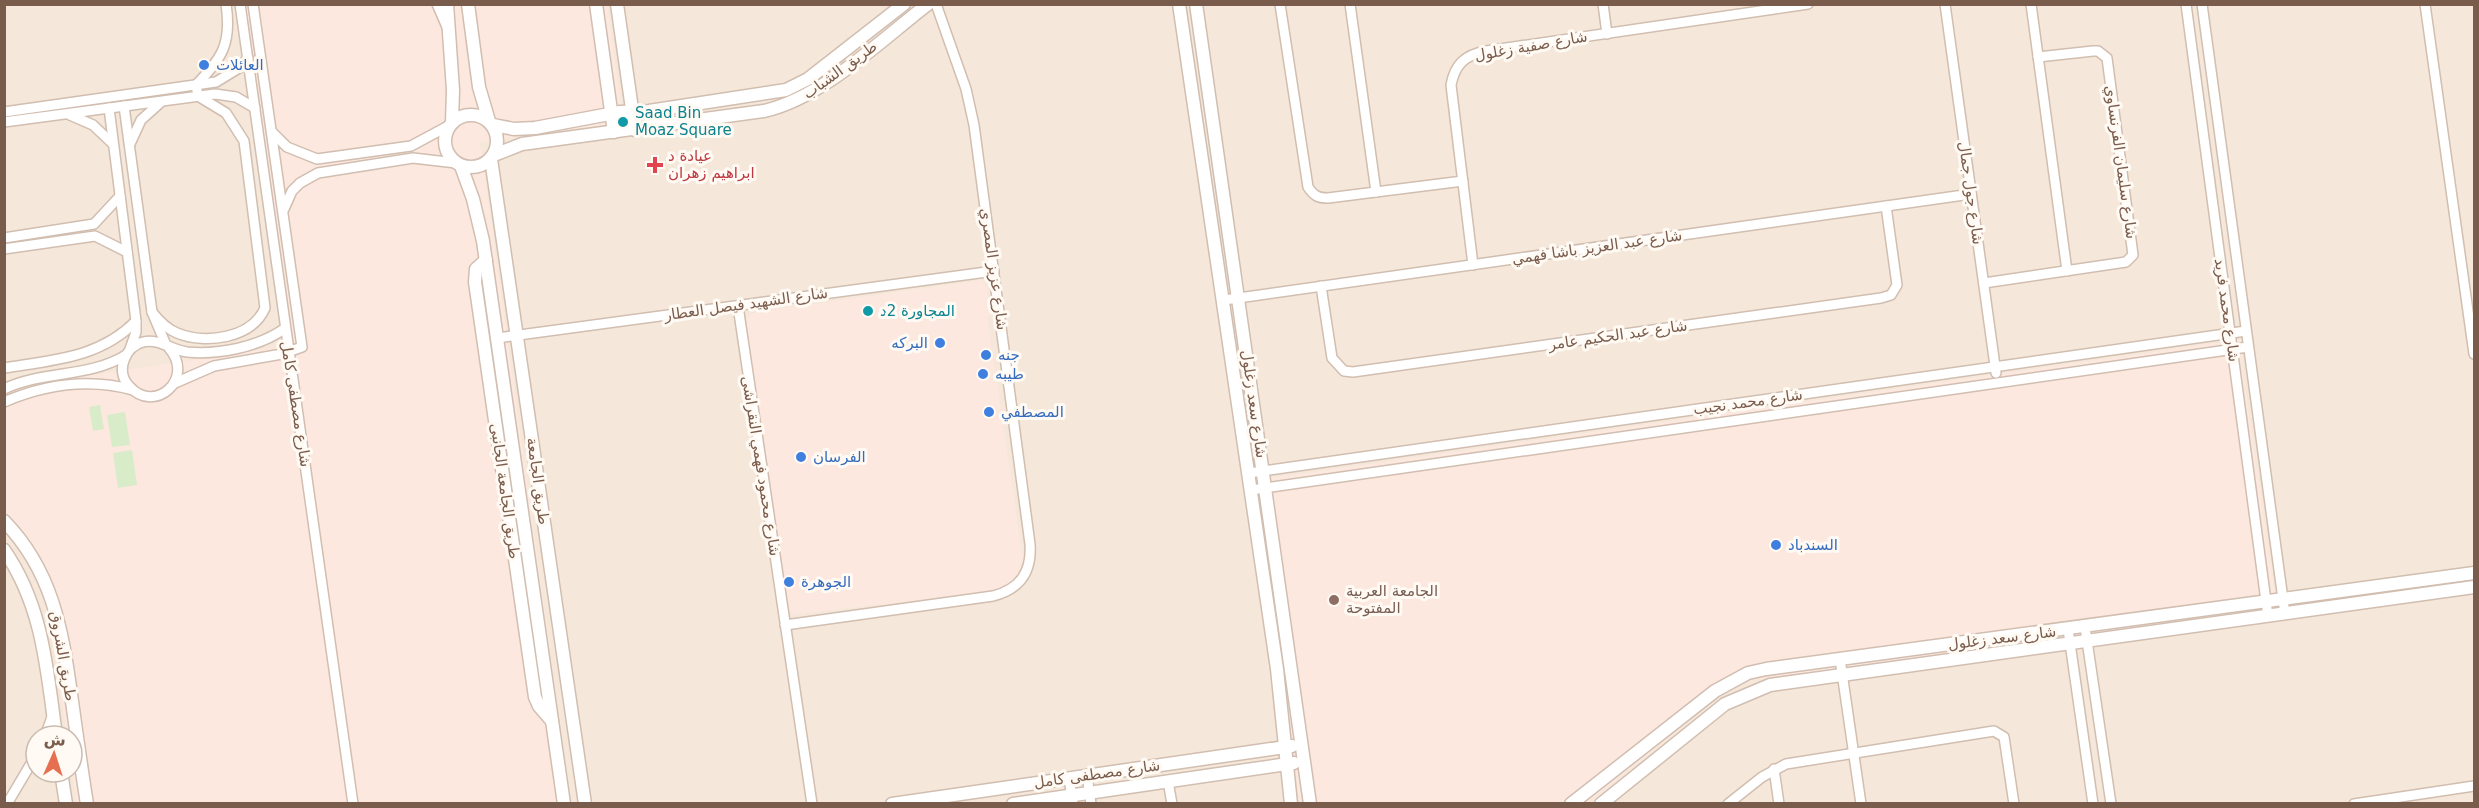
<svg xmlns="http://www.w3.org/2000/svg" width="2479" height="808" viewBox="0 0 2479 808" font-family="'DejaVu Sans','Noto Sans Arabic',sans-serif">
<style>
.residential{fill:#f5e8da;fill-rule:evenodd}
.commercial{fill:#fde8e0}
.green{fill:#d8ecc9}
.lines{fill:none;stroke-linecap:round;stroke-linejoin:round}
.minor-casing{stroke:#d1beb0;stroke-width:12}
.tertiary-casing{stroke:#d1beb0;stroke-width:15}
.minor{stroke:#fff;stroke-width:9}
.tertiary{stroke:#fff;stroke-width:12}
.shop-dot{fill:#3f7fe0;stroke:#fffaf3;stroke-width:2}
.culture-dot{fill:#0f9aa8;stroke:#fffaf3;stroke-width:2}
.health-dot{fill:#e0444e;stroke:#fffaf3;stroke-width:2}
.education-dot{fill:#8d6e63;stroke:#fffaf3;stroke-width:2}
.labels{text-anchor:middle;stroke-width:6;stroke-linejoin:round;paint-order:stroke}
.street-label{font-size:15px;fill:#7a5c4d;stroke:#fffaf3}
.shop-label{font-size:15px;fill:#366cbe;stroke:#fffaf3;text-anchor:start}
.culture-label{font-size:15px;fill:#0d838f;stroke:#fffaf3;text-anchor:start}
.health-label{font-size:15px;fill:#be3a42;stroke:#fffaf3;text-anchor:start}
.education-label{font-size:15px;fill:#785e54;stroke:#fffaf3;text-anchor:start}
</style>
<rect width="100%" height="100%" fill="#fdf6ec"/>
<path class="residential" d="M4 5H2474V803H5ZM36 736H72V772H36Z"/>
<g class="commercial">
<path d="M244 5H607L623 122 480 142 571 803H77L72 770V736H67L48 611 30 568 5 532 4 394 39 383 293 345Z"/>
<path d="M982 280 987 288 991 316 987 317 1023 560 1017 574 1007 585 993 591 796 614 791 612 788 608 746 327 747 317 756 312Z"/>
<path d="M2238 340 2277 609 1751 680 1721 696 1587 803H1300L1258 480Z"/>
</g>
<g class="green">
<path d="M100 405 104 429 93 431 89 407Z"/>
<path d="M125 412 130 445 112 447 107 415Z"/>
<path d="M132 450 137 485 118 488 113 453Z"/>
</g>
<g class="lines">
<defs>
<g id="minor">
<path d="M240 4 353 804"/>
<path d="M437 4 447 27"/>
<path d="M1280 4 1308 187C1314 196 1318 198 1328 198L1463 181"/>
<path d="M1350 4 1376 192"/>
<path d="M1603 4 1607 34"/>
<path d="M1945 4 1996 373"/>
<path d="M2031 4 2067 271"/>
<path d="M2186 4 2268 616"/>
<path d="M2202 4 2285 614"/>
<path d="M2425 4 2474 354"/>
<path d="M124 106 152 312 166 345"/>
<path d="M109 108 136 321V332L130 349"/>
<path d="M4 112 216 82 239 68 248 58"/>
<path d="M70 115 93 125 113 144"/>
<path d="M4 122 215 94 236 97 255 108"/>
<path d="M272 132 287 147 317 159 411 146 450 125"/>
<path d="M130 144 141 120 160 103"/>
<path d="M284 209 292 191 300 183 318 173 413 158 456 163"/>
<path d="M4 238 94 224 120 196"/>
<path d="M4 249 95 236 127 252"/>
<path d="M1473 265 1451 85C1455 64 1465 55 1486 51L1808 4"/>
<path d="M1984 283 2126 262 2133 255 2107 58 2098 51H2093L2038 57"/>
<path d="M1321 286 1332 358 1344 371 1353 372 1881 298 1891 295 1897 285 1886 206"/>
<path d="M1224 300 1971 194"/>
<path d="M738 306 812 804"/>
<path d="M152 312C159 321 167 329 177 333 206 345 252 338 265 308L244 141 226 113 198 96 196 85C222 58 232 44 226 4"/>
<path d="M497 338 994 271"/>
<path d="M169 348C196 379 154 415 129 386 115 371 125 347 143 342 159 338 171 350 187 352 219 355 258 347 284 329"/>
<path d="M4 368C53 360 100 358 136 321"/>
<path d="M175 383 214 366 282 354 302 347 253 4"/>
<path d="M4 389C44 370 89 378 126 355"/>
<path d="M4 402C46 384 89 378 133 390"/>
<path d="M1249 473 2246 331"/>
<path d="M1251 490 2248 347"/>
<path d="M785 625 993 596C1020 589 1032 572 1030 544L974 125 966 89 936 4"/>
<path d="M2085 627 2111 804"/>
<path d="M2068 629 2093 804"/>
<path d="M1840 659 1861 804"/>
<path d="M45 736 52 717"/>
<path d="M1774 769 1779 804"/>
<path d="M1087 775 1091 804"/>
<path d="M1069 778 1073 804"/>
<path d="M1168 781 1172 804"/>
<path d="M7 804 36 755"/>
<path d="M1728 804 1762 777 1786 764 1994 731 2004 737 2014 804"/>
<path d="M2354 804 2474 786"/>
</g>
<g id="tertiary">
<path d="M447 4 453 90 452 123"/>
<path d="M468 4 479 87 489 121"/>
<path d="M596 4 614 132"/>
<path d="M617 4 635 130"/>
<path d="M1179 4 1277 669 1291 804"/>
<path d="M1196 4 1310 804"/>
<circle cx="471" cy="141" r="26"/>
<path d="M493 125 514 129 535 128 620 112 649 111 786 90 808 79 904 4"/>
<path d="M494 155 522 144 764 111C822 98 880 41 928 4"/>
<path d="M491 159 585 804"/>
<path d="M461 166 473 199 483 241 564 804"/>
<path d="M486 260 476 269 475 282 535 697 539 706 552 721"/>
<path d="M4 521C52 570 62 629 71 694 76 730 81 767 87 804"/>
<path d="M4 550C43 606 47 670 56 736"/>
<path d="M61 772 66 804"/>
<path d="M892 804 1292 746"/>
<path d="M1013 804 1294 763"/>
<path d="M1571 804 1715 691 1748 673 1766 669 2474 573"/>
<path d="M1601 804 1725 704 1770 685 2474 587"/>
</g>
</defs>
<use href="#minor" class="minor-casing"/>
<use href="#tertiary" class="tertiary-casing"/>
<use href="#minor" class="minor"/>
<use href="#tertiary" class="tertiary"/>
</g>
<g class="shop-dot">
<circle cx="204" cy="65" r="6"/>
<circle cx="940" cy="343" r="6"/>
<circle cx="986" cy="355" r="6"/>
<circle cx="983" cy="374" r="6"/>
<circle cx="989" cy="412" r="6"/>
<circle cx="801" cy="457" r="6"/>
<circle cx="1776" cy="545" r="6"/>
<circle cx="789" cy="582" r="6"/>
</g>
<g class="culture-dot">
<circle cx="623" cy="122" r="6"/>
<circle cx="868" cy="311" r="6"/>
</g>
<path class="health-dot" d="M652 156h6v6h6v6h-6v6h-6v-6h-6v-6h6z"/>
<circle class="education-dot" cx="1334" cy="600" r="6"/>
<g class="labels">
<g class="street-label">
<text transform="translate(1531 46) rotate(-10)" y="5">شارع صفية زغلول</text>
<text transform="translate(840 70) rotate(-36)" y="5">طريق الشباب</text>
<text transform="translate(2121 162) rotate(82)" y="5">شارع سليمان الفرنساوي</text>
<text transform="translate(1971 193) rotate(82)" y="5">شارع جول جمال</text>
<text transform="translate(1597 247) rotate(-8)" y="5">شارع عبد العزيز باشا فهمي</text>
<text transform="translate(994 269) rotate(82)" y="5">شارع عزيز المصري</text>
<text transform="translate(746 304) rotate(-8)" y="5">شارع الشهيد فيصل العطار</text>
<text transform="translate(2227 310) rotate(82)" y="5">شارع محمد فريد</text>
<text transform="translate(1618 335) rotate(-8)" y="5">شارع عبد الحكيم عامر</text>
<text transform="translate(1748 402) rotate(-8)" y="5">شارع محمد نجيب</text>
<text transform="translate(296 404) rotate(81)" y="5">شارع مصطفى كامل</text>
<text transform="translate(1254 404) rotate(82)" y="5">شارع سعد زغلول</text>
<text transform="translate(761 466) rotate(81)" y="5">شارع محمود فهمي النقراشى</text>
<text transform="translate(538 481) rotate(82)" y="5">طريق الجامعة</text>
<text transform="translate(505 491) rotate(82)" y="5">طريق الجامعة الجانبى</text>
<text transform="translate(2002 638) rotate(-7)" y="5">شارع سعد زغلول</text>
<text transform="translate(63 656) rotate(80)" y="5">طريق الشروق</text>
<text transform="translate(1097 774) rotate(-8)" y="5">شارع مصطفى كامل</text>
</g>
<g class="shop-label">
<text x="216" y="70">العائلات</text>
<text x="928" y="348" text-anchor="end">البركه</text>
<text x="998" y="360">جنه</text>
<text x="995" y="379">طيبه</text>
<text x="1001" y="417">المصطفي</text>
<text x="813" y="462">الفرسان</text>
<text x="1788" y="550">السندباد</text>
<text x="801" y="587">الجوهرة</text>
</g>
<g class="culture-label">
<text x="635" y="118">Saad Bin<tspan x="635" dy="17">Moaz Square</tspan></text>
<text x="880" y="316">المجاورة 2د</text>
</g>
<g class="health-label">
<text x="668" y="161">عيادة د<tspan x="668" dy="17">ابراهيم زهران</tspan></text>
</g>
<g class="education-label">
<text x="1346" y="596">الجامعة العربية<tspan x="1346" dy="17">المفتوحة</tspan></text>
</g>
</g>
<rect width="2479" height="808" fill="none" stroke="#7a5c4d" stroke-width="12"/>
<g transform="translate(54 754) rotate(3)"><circle r="28" fill="#fffaf3" stroke="#cabbb1" stroke-width="1.5"/>
<path d="M0-4.5L10 22L0 15L-10 22Z" fill="#e76f51"/>
<text y="-9" font-size="16" font-weight="bold" text-anchor="middle" fill="#7a5c4d">ش</text>
</g>
</svg>
